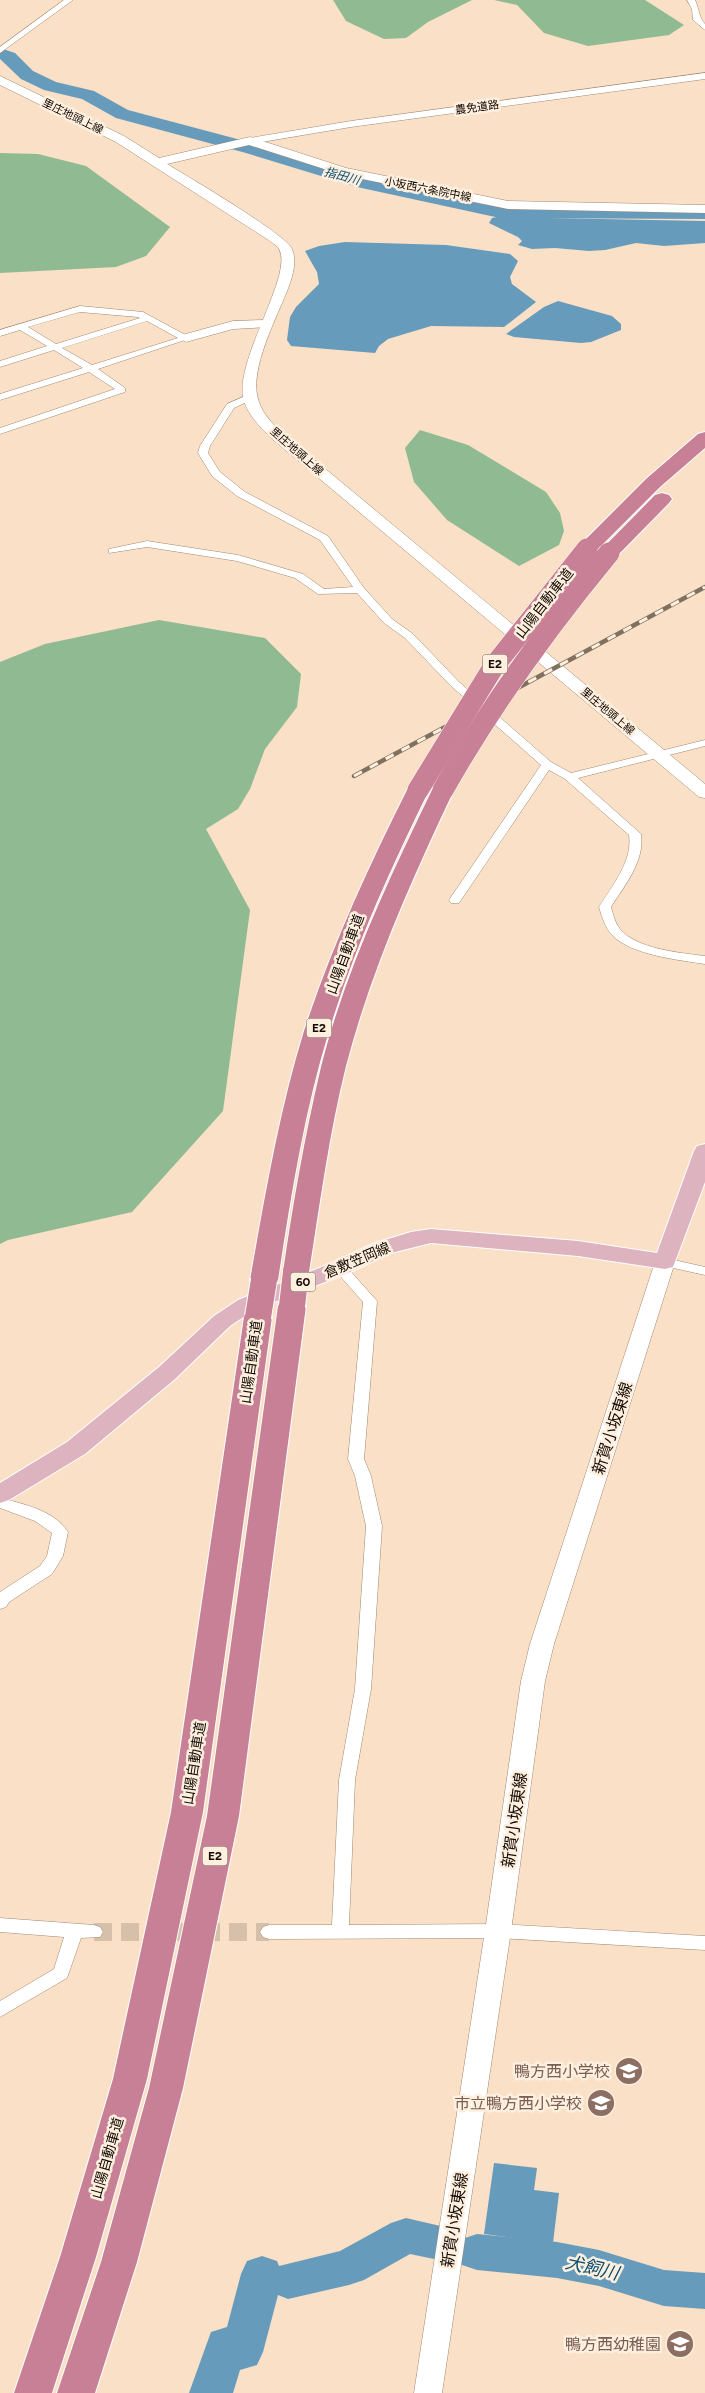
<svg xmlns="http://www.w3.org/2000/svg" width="705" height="2393" viewBox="0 0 705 2393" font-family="Figtree,'Noto Sans JP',sans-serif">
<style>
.forest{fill:#90ba92}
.water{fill:#679bbb}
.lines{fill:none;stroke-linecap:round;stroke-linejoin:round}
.river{fill:#679bbb;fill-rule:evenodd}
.minor-tunnel{stroke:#d6c0a9;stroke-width:18;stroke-dasharray:18 9;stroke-linecap:butt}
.minor-casing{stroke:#a08971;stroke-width:1}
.tertiary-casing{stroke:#a08971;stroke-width:1}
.secondary-casing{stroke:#a08971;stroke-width:1}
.primary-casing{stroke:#fff;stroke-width:2}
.motorway-casing{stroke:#fff;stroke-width:2}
.minor{fill:#fff;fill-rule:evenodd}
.tertiary{fill:#fff;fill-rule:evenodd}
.secondary{fill:#fff;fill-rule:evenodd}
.primary{fill:#ddb3bf;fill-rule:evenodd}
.motorway{fill:#c78095;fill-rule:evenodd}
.rail-casing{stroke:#807060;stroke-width:4.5}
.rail{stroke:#feefdf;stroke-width:3;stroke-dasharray:9;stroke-linecap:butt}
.motorway-bridge-far1-casing{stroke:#fff;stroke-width:22;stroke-linecap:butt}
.motorway-bridge-casing{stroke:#fff;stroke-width:28;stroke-linecap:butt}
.motorway-bridge-far1{stroke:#c78095;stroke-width:21}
.motorway-bridge{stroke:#c78095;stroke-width:26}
.labels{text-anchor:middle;stroke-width:5;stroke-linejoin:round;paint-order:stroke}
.far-street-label{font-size:11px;fill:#130b04;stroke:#feefdf}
.far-water-label{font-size:12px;font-style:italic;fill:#0b4f6f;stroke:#feefdf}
.shield{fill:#feefdf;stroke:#5a4f46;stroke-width:1}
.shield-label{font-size:12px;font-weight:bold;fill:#130b04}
.street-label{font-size:14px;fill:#130b04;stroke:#feefdf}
.near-street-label{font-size:16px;fill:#130b04;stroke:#feefdf}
.near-education-label{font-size:16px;fill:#785e54;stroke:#feefdf;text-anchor:end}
.near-water-label{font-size:18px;font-style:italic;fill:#0b4f6f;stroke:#feefdf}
</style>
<rect width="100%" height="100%" fill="#f9e0c6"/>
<g class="forest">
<path d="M333 0H472L428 22 406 38 384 39 346 21Z"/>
<path d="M494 0H645L684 25 669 35 588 46 544 33 517 5Z"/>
<path d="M0 153 38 154 86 166 170 227 146 256 116 267 0 273Z"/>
<path d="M420 430 468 445 546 492 560 513 564 531 559 545 519 566 447 520 414 482 405 448Z"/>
<path d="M159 620 265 638 301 674 297 707 265 749 250 789 238 809 206 829 250 910 223 1111 132 1212 8 1240 0 1244V662L45 644Z"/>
</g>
<g class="water">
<path d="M497 217 705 221V243L664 246 636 243 605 250 589 251 555 248 532 249 518 245 522 241 518 237 489 223 492 218Z"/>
<path d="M345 242 446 245 510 254 518 261 510 277 512 284 536 302 504 327 431 326 388 339 379 346 375 353 291 346 287 340 290 317 296 307 319 284 317 272 305 251 319 246Z"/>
<path d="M558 301 612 316 621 324V330L591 342 581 343 514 337 506 334 544 307Z"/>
<path d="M494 2163 537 2168 534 2190 559 2193 553 2243 484 2234Z"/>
</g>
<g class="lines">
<g class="river">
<path d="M0 48 15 53 33 71 56 82 94 91 128 110 260 145 361 176 500 206 705 207V219L500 218 357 187 246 153 116 118 82 99 44 90 21 79 0 59Z"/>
<path d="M406 2218 449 2228 455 2241 449 2254 434 2259 410 2254 364 2280 349 2285 288 2299 278 2295 263 2352 257 2365 240 2370 233 2393H189L211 2332 227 2327 241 2274 247 2261 262 2256 277 2261 279 2266 340 2251 391 2223Z"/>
<path d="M477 2234 557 2242 599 2250 664 2270 705 2273V2309L664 2306 599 2286 557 2278 477 2270 462 2265 456 2252 462 2239Z"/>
</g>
<path class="minor-tunnel" d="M94 1932H269"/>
<defs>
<g id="minor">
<path d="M64 0H73L0 53V47Z"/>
<path d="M687 0H695C699 8 699 18 705 24V30L693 20 692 9Z"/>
<path d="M80 306 143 312 191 338 98 369 125 388V392L0 434V428L115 389 89 372 0 400V394L83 368 54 350 0 367V361L47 346 20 330 0 336V330ZM80 312 138 317 140 318 56 344 28 327ZM147 321 178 338 92 365 62 348Z"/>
<path d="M250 394 255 397 253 399 234 408 210 446 208 453 220 472 245 492 328 536 364 588 392 619 413 634 459 682 551 762 571 773 705 740V746L578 778 641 834C645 861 625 885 611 907 613 914 615 923 620 929 636 949 681 953 705 956V964C679 960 631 955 612 935 605 927 602 917 599 907 612 886 633 861 629 835L565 779 549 770 459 903H451L449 900 541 765 451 686 405 638 384 623 357 593 318 594 295 578 237 561 147 547 109 553V549L147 541 238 555 303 574 324 589 353 587 320 540 237 496 212 476 198 453 200 446 227 404Z"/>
<path d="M665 1258 705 1267V1275L660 1265 658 1262 660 1259Z"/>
<path d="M340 1264 345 1265 377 1301 364 1459 371 1476 382 1526 371 1689 355 1780 349 1925 498 1924 705 1936V1950L498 1938 269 1939 263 1937 260 1932 263 1927 269 1925H332L339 1780 355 1689 366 1526 355 1476 348 1459 363 1302 333 1268Z"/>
<path d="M0 1498C23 1504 54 1510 68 1532L63 1556 52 1574 9 1602 6 1607 0 1609V1592L40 1566 47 1556 52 1533 35 1521 0 1508Z"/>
<path d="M0 1918 94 1925 100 1927 103 1932 100 1937 81 1938 67 1978 0 2017V2001L54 1969 64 1937 0 1932Z"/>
</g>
<g id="tertiary">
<path d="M705 73V79L351 127 250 144 245 141 250 138 351 121Z"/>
<path d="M266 320 270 321 272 324 270 327 233 329 186 342 180 338 182 335 233 321Z"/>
</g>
<g id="secondary">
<path d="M0 76 124 136 159 158 250 137 346 168 508 201 705 205V213L508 209 343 175 249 145 167 164C187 176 287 235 292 249 297 260 293 275 289 286 278 316 247 371 259 402 263 414 272 423 281 432L705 784V798L699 797 271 438C260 427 246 413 243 397 236 357 294 274 279 249 277 245 271 242 267 239L116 142 0 85Z"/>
<path d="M665 1256 672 1257 675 1262 554 1644 545 1681 511 1931 442 2393H414L485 1931 521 1681 530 1644 655 1262 658 1257Z"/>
</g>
<path id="primary" d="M705 1144V1182L673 1267 665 1269 578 1256 431 1243 391 1253 348 1273 254 1310 230 1326 175 1379 85 1454 9 1500 0 1503V1483L67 1442 159 1367 214 1316 238 1300 332 1263 375 1243 411 1232 431 1229 578 1241 657 1253 694 1151 697 1146Z"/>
<g id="motorway">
<path d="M705 432V448L660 487 594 553 587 555 580 553 577 549 580 545 646 479 698 434Z"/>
<path d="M662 493 669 495 672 499 669 503 616 557 609 559 602 557 599 553 602 549 655 495Z"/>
<path d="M418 783 426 785 429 790C391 868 354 948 329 1031 304 1112 291 1196 278 1280L274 1286 264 1289 254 1286 250 1280C265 1196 279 1112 304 1031 331 948 368 868 407 790L410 785Z"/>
<path d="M443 783 451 785 454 790C412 879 371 970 346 1066 329 1134 320 1203 309 1272L306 1278 296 1281 286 1278 283 1272C293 1203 305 1135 321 1067 345 971 389 879 432 790L435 785Z"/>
<path d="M292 1297 302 1300 306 1306 239 1816 183 2088 137 2262 95 2393H57L101 2262 149 2088 207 1816 278 1306 282 1300Z"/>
<path d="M258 1308 268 1311 272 1317 203 1812 147 2079 96 2257 52 2393H14L60 2257 113 2079 171 1812 244 1317 248 1311Z"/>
</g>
</defs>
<use href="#minor" class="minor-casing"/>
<use href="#tertiary" class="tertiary-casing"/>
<use href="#secondary" class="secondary-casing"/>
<use href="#primary" class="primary-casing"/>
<use href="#motorway" class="motorway-casing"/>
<use href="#minor" class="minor"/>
<use href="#tertiary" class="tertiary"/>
<use href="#secondary" class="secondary"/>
<use href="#primary" class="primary"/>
<use href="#motorway" class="motorway"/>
<defs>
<path id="rail" d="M354 776 705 587"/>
</defs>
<use href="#rail" class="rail-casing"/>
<use href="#rail" class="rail"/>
<defs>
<g id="motorway-bridge-far1">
<path d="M418 790 494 666 587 549"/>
<path d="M443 790C491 705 547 628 609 553"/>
</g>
<g id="motorway-bridge">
<path d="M292 1306 296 1272"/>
<path d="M258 1317 264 1280"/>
</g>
</defs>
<use href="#motorway-bridge-far1" class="motorway-bridge-far1-casing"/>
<use href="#motorway-bridge" class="motorway-bridge-casing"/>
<use href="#motorway-bridge-far1" class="motorway-bridge-far1"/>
<use href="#motorway-bridge" class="motorway-bridge"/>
</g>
<defs>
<symbol id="school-disc" viewBox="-11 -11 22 22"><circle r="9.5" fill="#8d6e63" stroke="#feefdf"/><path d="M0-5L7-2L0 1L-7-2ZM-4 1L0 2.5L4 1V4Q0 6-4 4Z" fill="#fff"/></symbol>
</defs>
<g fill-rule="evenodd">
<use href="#school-disc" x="613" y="2055" width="32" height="32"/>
<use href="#school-disc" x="585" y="2087" width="32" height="32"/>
<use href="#school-disc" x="664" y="2328" width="32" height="32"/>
</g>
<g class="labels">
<g class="far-street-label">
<text transform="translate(477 107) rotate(-8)" y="4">農免道路</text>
<text transform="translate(73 116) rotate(26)" y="4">里庄地頭上線</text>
<text transform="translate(428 189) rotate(11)" y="4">小坂西六条院中線</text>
<text transform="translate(297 451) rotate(41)" y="4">里庄地頭上線</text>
<text transform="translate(608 711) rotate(40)" y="4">里庄地頭上線</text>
</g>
<g class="far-water-label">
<text transform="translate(342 176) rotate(15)" y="4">指田川</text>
</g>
<g class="shield">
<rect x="482.5" y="654.5" width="25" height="19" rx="4"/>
<rect x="306.5" y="1018.5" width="25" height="19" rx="4"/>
<rect x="290.5" y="1272.5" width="25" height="19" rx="4"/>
<rect x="202.5" y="1846.5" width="25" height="19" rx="4"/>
</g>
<g class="shield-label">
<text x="495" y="668">E2</text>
<text x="319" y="1032">E2</text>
<text x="303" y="1286">60</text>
<text x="215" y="1860">E2</text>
</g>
<g class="street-label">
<text transform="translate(544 603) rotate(-52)" y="5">山陽自動車道</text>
<text transform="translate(345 954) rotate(-70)" y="5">山陽自動車道</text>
<text transform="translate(357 1260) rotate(-23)" y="5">倉敷笠岡線</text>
<text transform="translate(251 1362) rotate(-82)" y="5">山陽自動車道</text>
<text transform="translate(194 1763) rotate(-81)" y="5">山陽自動車道</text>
<text transform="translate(107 2158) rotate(-74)" y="5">山陽自動車道</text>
</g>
<g class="near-street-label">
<text transform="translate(612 1428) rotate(-72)" y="6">新賀小坂東線</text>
<text transform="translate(514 1820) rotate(-82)" y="6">新賀小坂東線</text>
<text transform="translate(454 2220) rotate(-81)" y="6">新賀小坂東線</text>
</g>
<g class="near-education-label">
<text x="610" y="2077">鴨方西小学校</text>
<text x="582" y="2109">市立鴨方西小学校</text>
<text x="661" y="2350">鴨方西幼稚園</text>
</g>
<g class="near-water-label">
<text transform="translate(592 2268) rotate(13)" y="6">犬飼川</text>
</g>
</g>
</svg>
